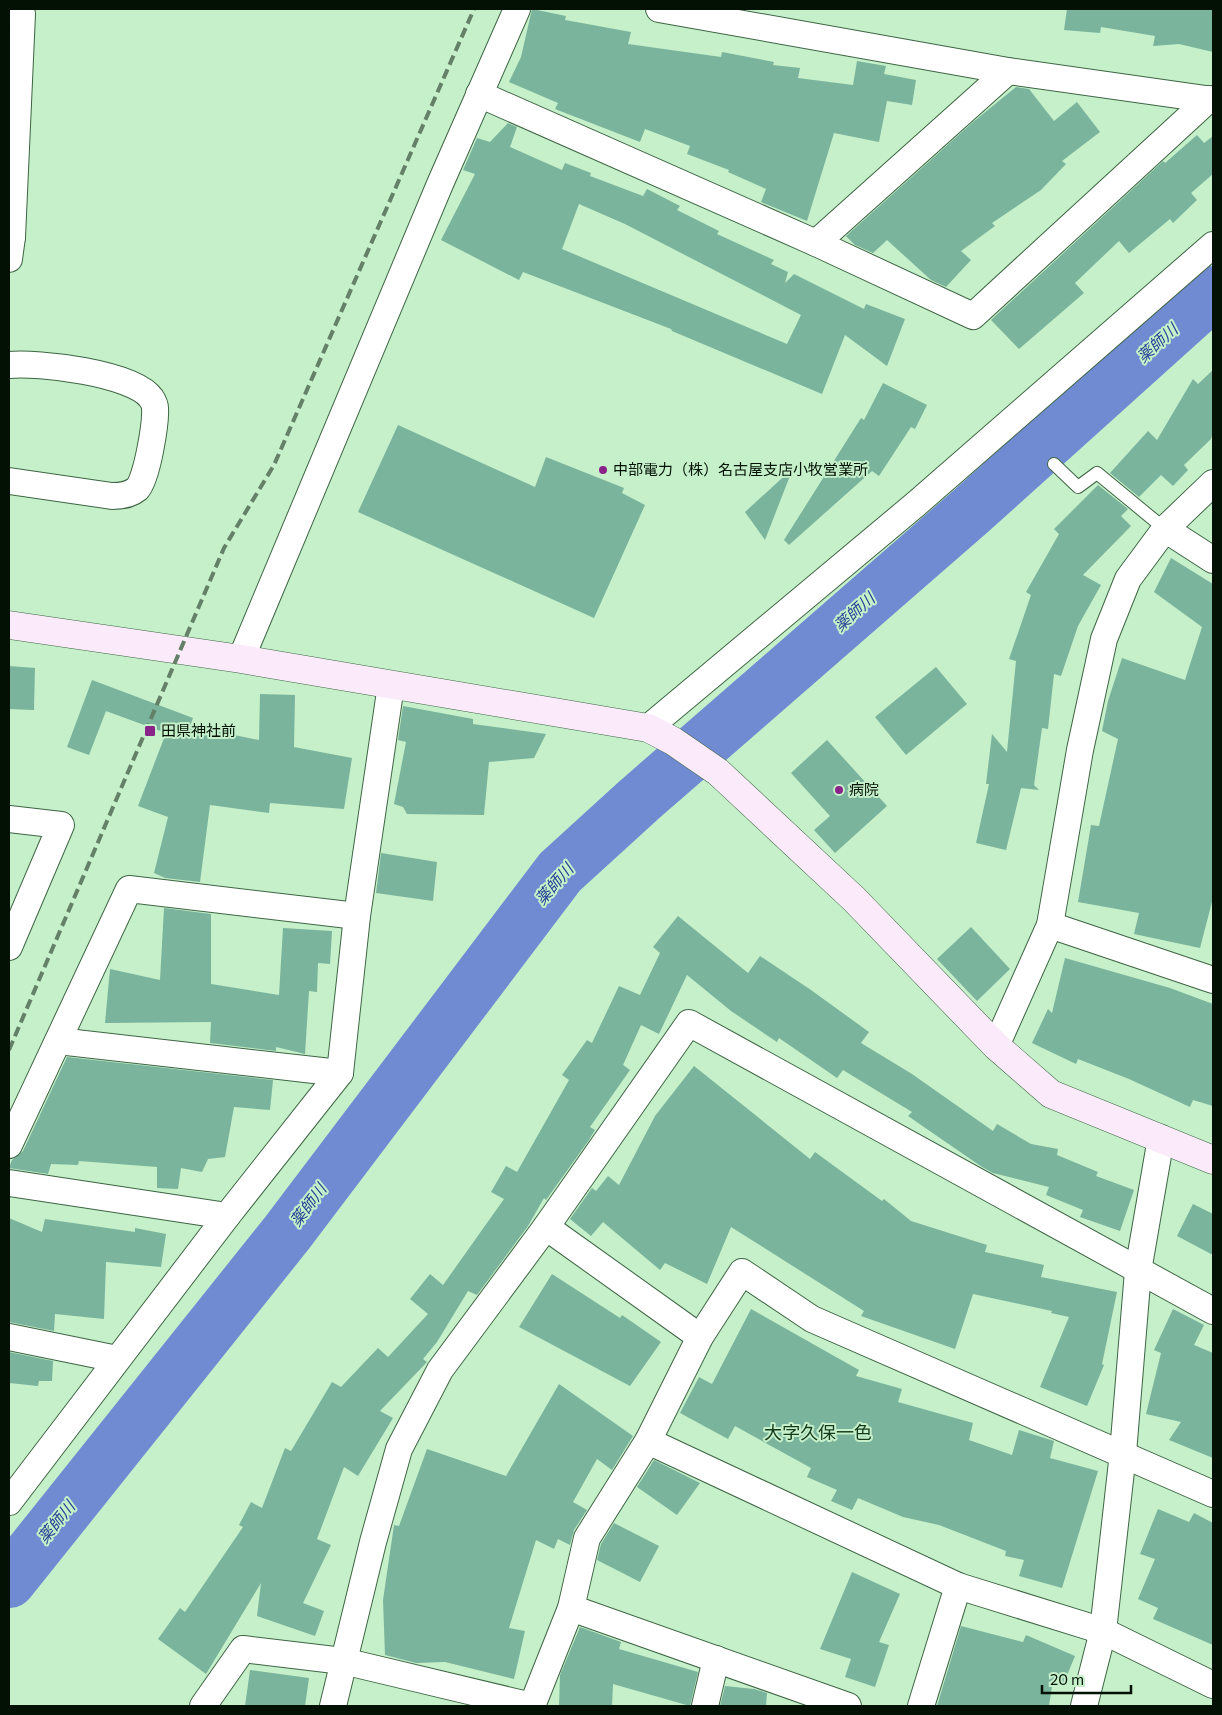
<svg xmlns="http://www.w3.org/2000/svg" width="1222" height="1715" viewBox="0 0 1222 1715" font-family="Commissioner,'Noto Sans JP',sans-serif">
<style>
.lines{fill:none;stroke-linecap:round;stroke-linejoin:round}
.river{stroke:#718bd3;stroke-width:54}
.building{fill:#7ab49d;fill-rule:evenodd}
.lane-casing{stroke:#3e6544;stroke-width:14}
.street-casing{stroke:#3e6544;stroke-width:28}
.secondary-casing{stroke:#3e6544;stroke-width:29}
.lane{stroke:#fff;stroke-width:12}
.street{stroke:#fff;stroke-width:26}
.secondary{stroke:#faeafa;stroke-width:28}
.rail{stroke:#648167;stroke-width:4;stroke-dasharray:10 5;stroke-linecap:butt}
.poi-dot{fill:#89238a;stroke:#c5f0c9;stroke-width:2}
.labels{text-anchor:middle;stroke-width:4;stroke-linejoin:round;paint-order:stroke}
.poi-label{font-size:15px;fill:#031105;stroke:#c5f0c9;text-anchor:start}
.water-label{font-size:16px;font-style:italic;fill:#294196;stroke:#c5f0c9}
.quarter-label{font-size:18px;fill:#143a1b;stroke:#c5f0c9}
</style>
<rect width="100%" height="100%" fill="#c5f0c9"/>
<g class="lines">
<path class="river" d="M9 1581 287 1233 560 872 639 800 971 511 1213 293"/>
</g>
<g class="building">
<path d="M532 9 566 16 565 20 631 32 628 44 721 57 722 52 774 62 773 65 800 68 798 78 853 85 857 61 886 66 884 74 916 80 912 105 887 101 879 142 834 133 807 221 761 202 766 189 728 172 729 170 687 154 690 146 645 129 640 142 555 109 558 103 509 82 521 57Z"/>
<path d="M1067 9H1213V52L1179 44 1153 46 1155 36 1101 27 1100 33 1064 30Z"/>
<path d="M1016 87 1029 89 1054 121 1077 102 1100 132 1062 161 1066 164 1041 190 992 223 995 226 961 251 971 260 946 287 931 280 887 240 873 253 855 245 846 236 973 122Z"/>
<path d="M508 123 517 127 510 147 562 170 565 163 591 173 590 176 643 196 647 189 680 206 677 210 719 231 717 234 774 260 771 264 788 272 785 283 794 274 864 309 866 304 905 319 887 366 845 335 822 394 672 331 671 329 523 272 519 280 441 240 475 174 463 170 477 138 490 142ZM579 204 625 224 801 315 787 344 562 249Z"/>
<path d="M1197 135 1204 143 1213 136V174L1191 193 1197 200 1173 223 1170 219 1129 253 1119 241 1075 283 1084 293 1019 349 991 320 1163 161 1165 163Z"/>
<path d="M1213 370V432L1211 439 1184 465 1188 470 1173 486 1161 475 1139 497 1110 473 1148 431 1157 440 1193 379 1198 384Z"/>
<path d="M883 383 927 405 915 429 911 427 879 476 872 471 789 545 784 540 861 418 864 420Z"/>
<path d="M398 425 535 487 546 457 624 488 622 493 645 505 594 618 358 512Z"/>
<path d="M793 468 765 540 745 512Z"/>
<path d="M1098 485 1128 509 1121 516 1131 526 1083 575 1101 585 1078 626 1061 676 1054 674 1048 729 1042 728 1034 785 1039 790 1021 788 1006 850 976 843 989 784H986L992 734 1007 752 1016 661 1009 659 1031 595 1026 592 1059 534 1054 529Z"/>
<path d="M1171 558 1213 584V898L1200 948 1134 934 1139 913 1078 902 1091 825 1099 826 1118 739 1102 731 1108 701 1122 658 1185 680 1202 627 1154 592Z"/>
<path d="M9 666 35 668 34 710 9 709Z"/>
<path d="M936 667 967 704 906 755 875 717Z"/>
<path d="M92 680 193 718 190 726 259 740 260 694 295 695 294 747 352 758 344 809 270 803 269 813 210 805 200 882 165 878 154 873 168 817 138 806 166 733 106 711 89 755 67 747Z"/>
<path d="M403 706 473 719V724L546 734 534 758 489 762 484 815 407 814 403 807 394 804 406 742 398 740Z"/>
<path d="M827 740 887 806 835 853 814 830 830 816 791 773Z"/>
<path d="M381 853 437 862 433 901 376 893Z"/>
<path d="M164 908 211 914V984L279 995 283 928 332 931 330 964 318 963 317 992 309 991 305 1054 276 1047V1051L210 1043 211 1022 105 1023 110 969 160 980Z"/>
<path d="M678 916 748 973 760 956 811 990 869 1032 861 1043 912 1074 993 1131 997 1124 1031 1144 1058 1149 1057 1155 1098 1172 1096 1176 1134 1190 1120 1231 1080 1217 1083 1210 1046 1195 1049 1187 993 1173 982 1167 908 1116 912 1112 843 1070 837 1078 779 1038 777 1042 731 1011 687 975 659 1034 641 1025 623 1065 630 1070 590 1127 595 1130 589 1140 546 1200 544 1198 528 1226 477 1295 468 1291 437 1342 423 1359 427 1362 380 1411 393 1418 358 1476 344 1467 317 1539 331 1545 303 1603 324 1611 315 1636 257 1616 261 1583 206 1674 158 1639 180 1608 185 1612 243 1527 239 1525 251 1502 262 1508 285 1448 291 1451 332 1382 341 1387 378 1348 388 1357 428 1314 410 1299 430 1274 443 1285 504 1199 491 1192 506 1166 517 1172 569 1080 562 1075 587 1040 592 1043 619 986 640 995 660 953 653 947Z"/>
<path d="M971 927 1010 969 977 1001 937 959Z"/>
<path d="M1065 958 1170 988 1213 1004V1106L1193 1100 1190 1107 1129 1079 1078 1059 1076 1064 1032 1043 1048 1009 1052 1013Z"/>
<path d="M67 1057 273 1080 270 1110 234 1107 225 1157 208 1159 202 1172 181 1168 178 1189 157 1188V1167L79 1161 78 1165 51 1164 48 1174 9 1168 12 1160 23 1151Z"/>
<path d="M694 1066 810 1159 815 1152 882 1201 884 1199 911 1221 987 1245 985 1252 1044 1265 1041 1277 1117 1292 1102 1364 1104 1365 1087 1406 1040 1387 1069 1317 1051 1313 1052 1311 973 1294 955 1349 861 1316 864 1311 731 1227 707 1284 665 1263 660 1270 603 1222 591 1236 570 1219 592 1188 596 1191 608 1176 619 1185 655 1116Z"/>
<path d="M1193 1204 1213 1214V1255L1177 1236Z"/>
<path d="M9 1218 42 1232 45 1219 135 1232V1228L166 1234 161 1267 106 1262 104 1319 55 1314 54 1331 9 1322Z"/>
<path d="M552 1274 620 1318 622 1315 661 1342 630 1386 519 1327Z"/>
<path d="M751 1309 859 1370 856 1376 902 1389 898 1402 973 1423 969 1440 1012 1455 1019 1430 1054 1441 1050 1458 1098 1471 1062 1588 1019 1576 1024 1560 1005 1556 1006 1551 939 1525 903 1517 858 1498 852 1510 831 1501 837 1490 807 1477 811 1468 735 1426 728 1439 680 1413 699 1377 712 1384Z"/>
<path d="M1173 1309 1204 1325 1194 1345 1213 1353V1458L1169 1440 1181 1422 1146 1414 1161 1353 1154 1350Z"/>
<path d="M9 1352 53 1361 52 1381H39L38 1386 9 1383Z"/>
<path d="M559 1384 633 1436 612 1470 597 1459 573 1502 587 1510 574 1530 570 1545 558 1539 554 1549 536 1540 509 1628 525 1631 514 1679 445 1662 416 1663 385 1655 383 1600 394 1525 399 1526 427 1449 506 1476Z"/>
<path d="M654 1460 700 1483 677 1515 637 1487Z"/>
<path d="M1158 1509 1189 1522 1194 1513 1213 1523V1645L1153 1619 1158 1608 1138 1599 1155 1559 1140 1554Z"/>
<path d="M614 1523 659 1546 640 1582 597 1560 601 1544Z"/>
<path d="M852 1572 900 1594 879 1642 889 1645 875 1687 845 1677 851 1659 820 1649Z"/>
<path d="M961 1626 1023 1642 1026 1635 1075 1656 1063 1685 1053 1680 1049 1706H937Z"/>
<path d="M580 1627 621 1642 619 1649 698 1672 690 1706 613 1684 612 1706H559L560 1675Z"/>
<path d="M250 1670 309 1678 305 1706H245Z"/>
<path d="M725 1686 754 1689 767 1693 766 1706H720Z"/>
</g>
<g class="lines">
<defs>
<path id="lane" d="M1054 464 1078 487 1097 473 1165 529"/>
<g id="street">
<path d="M659 9 1008 71 1213 100"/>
<path d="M9 13 22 14 12 237"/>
<path d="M479 94 816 243 973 316 1209 99"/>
<path d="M9 237H12L9 259"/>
<path d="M816 243 1008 71"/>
<path d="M9 365C38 362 133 373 151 398 153 401 155 404 155 408 156 423 147 479 137 489 130 495 120 496 112 496L9 481"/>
<path d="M1165 529 1213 560"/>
<path d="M241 659 440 184 517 9"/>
<path d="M648 728 916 504 1213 245"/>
<path d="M9 819 61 825 9 947"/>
<path d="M1050 925 1213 980"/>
<path d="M58 1041 340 1073"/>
<path d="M996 1046 1050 925 1080 750 1104 639 1128 579 1165 529 1213 483"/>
<path d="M9 1145 129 889 357 916"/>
<path d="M9 1183 227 1216"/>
<path d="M546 1227 700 1337"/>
<path d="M9 1337 117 1359"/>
<path d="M648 1441 958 1586 1103 1631 1213 1685"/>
<path d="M9 1502 227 1216 340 1073 357 916 391 685"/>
<path d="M571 1608 848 1706"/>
<path d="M203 1706 243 1649 343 1661 532 1706 571 1608 587 1538 648 1441 700 1337 742 1272 812 1319 1213 1494"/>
<path d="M333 1706 373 1542 399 1449 440 1370 546 1227 689 1023 1213 1311"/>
<path d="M705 1706 716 1659"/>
<path d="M921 1706 958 1586"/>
<path d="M1084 1706 1103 1631 1123 1453 1138 1271 1161 1138"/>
</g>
<path id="secondary" d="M9 625 241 659 648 728 673 741 718 772 854 899 996 1046 1051 1094 1213 1160"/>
</defs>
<use href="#lane" class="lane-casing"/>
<use href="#street" class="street-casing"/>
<use href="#secondary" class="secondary-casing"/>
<use href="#lane" class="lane"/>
<use href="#street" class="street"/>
<use href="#secondary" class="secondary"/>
<path class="rail" d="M9 1050 224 548 274 465 474 9"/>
</g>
<g class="poi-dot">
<circle cx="603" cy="470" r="5"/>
<rect x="144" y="725" width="12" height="12" rx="2.5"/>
<circle cx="839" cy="790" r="5"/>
</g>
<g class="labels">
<g class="poi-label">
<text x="613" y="475">中部電力（株）名古屋支店小牧営業所</text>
<text x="161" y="736">田県神社前</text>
<text x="849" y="795">病院</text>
</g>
<g class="water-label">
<text transform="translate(1157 343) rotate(-42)" y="6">薬師川</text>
<text transform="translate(854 612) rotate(-42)" y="6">薬師川</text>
<text transform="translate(554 884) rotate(-49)" y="6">薬師川</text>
<text transform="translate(308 1205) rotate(-53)" y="6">薬師川</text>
<text transform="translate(56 1522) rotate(-51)" y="6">薬師川</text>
</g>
<g class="quarter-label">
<text x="818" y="1439">大字久保一色</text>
</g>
</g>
<rect width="1222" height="1715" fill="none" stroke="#031105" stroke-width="20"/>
<path d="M1042 1685v8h89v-8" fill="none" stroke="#031105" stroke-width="2.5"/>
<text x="1050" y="1685" font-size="15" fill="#031105" stroke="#c5f0c9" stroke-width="4" paint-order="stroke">20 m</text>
</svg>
